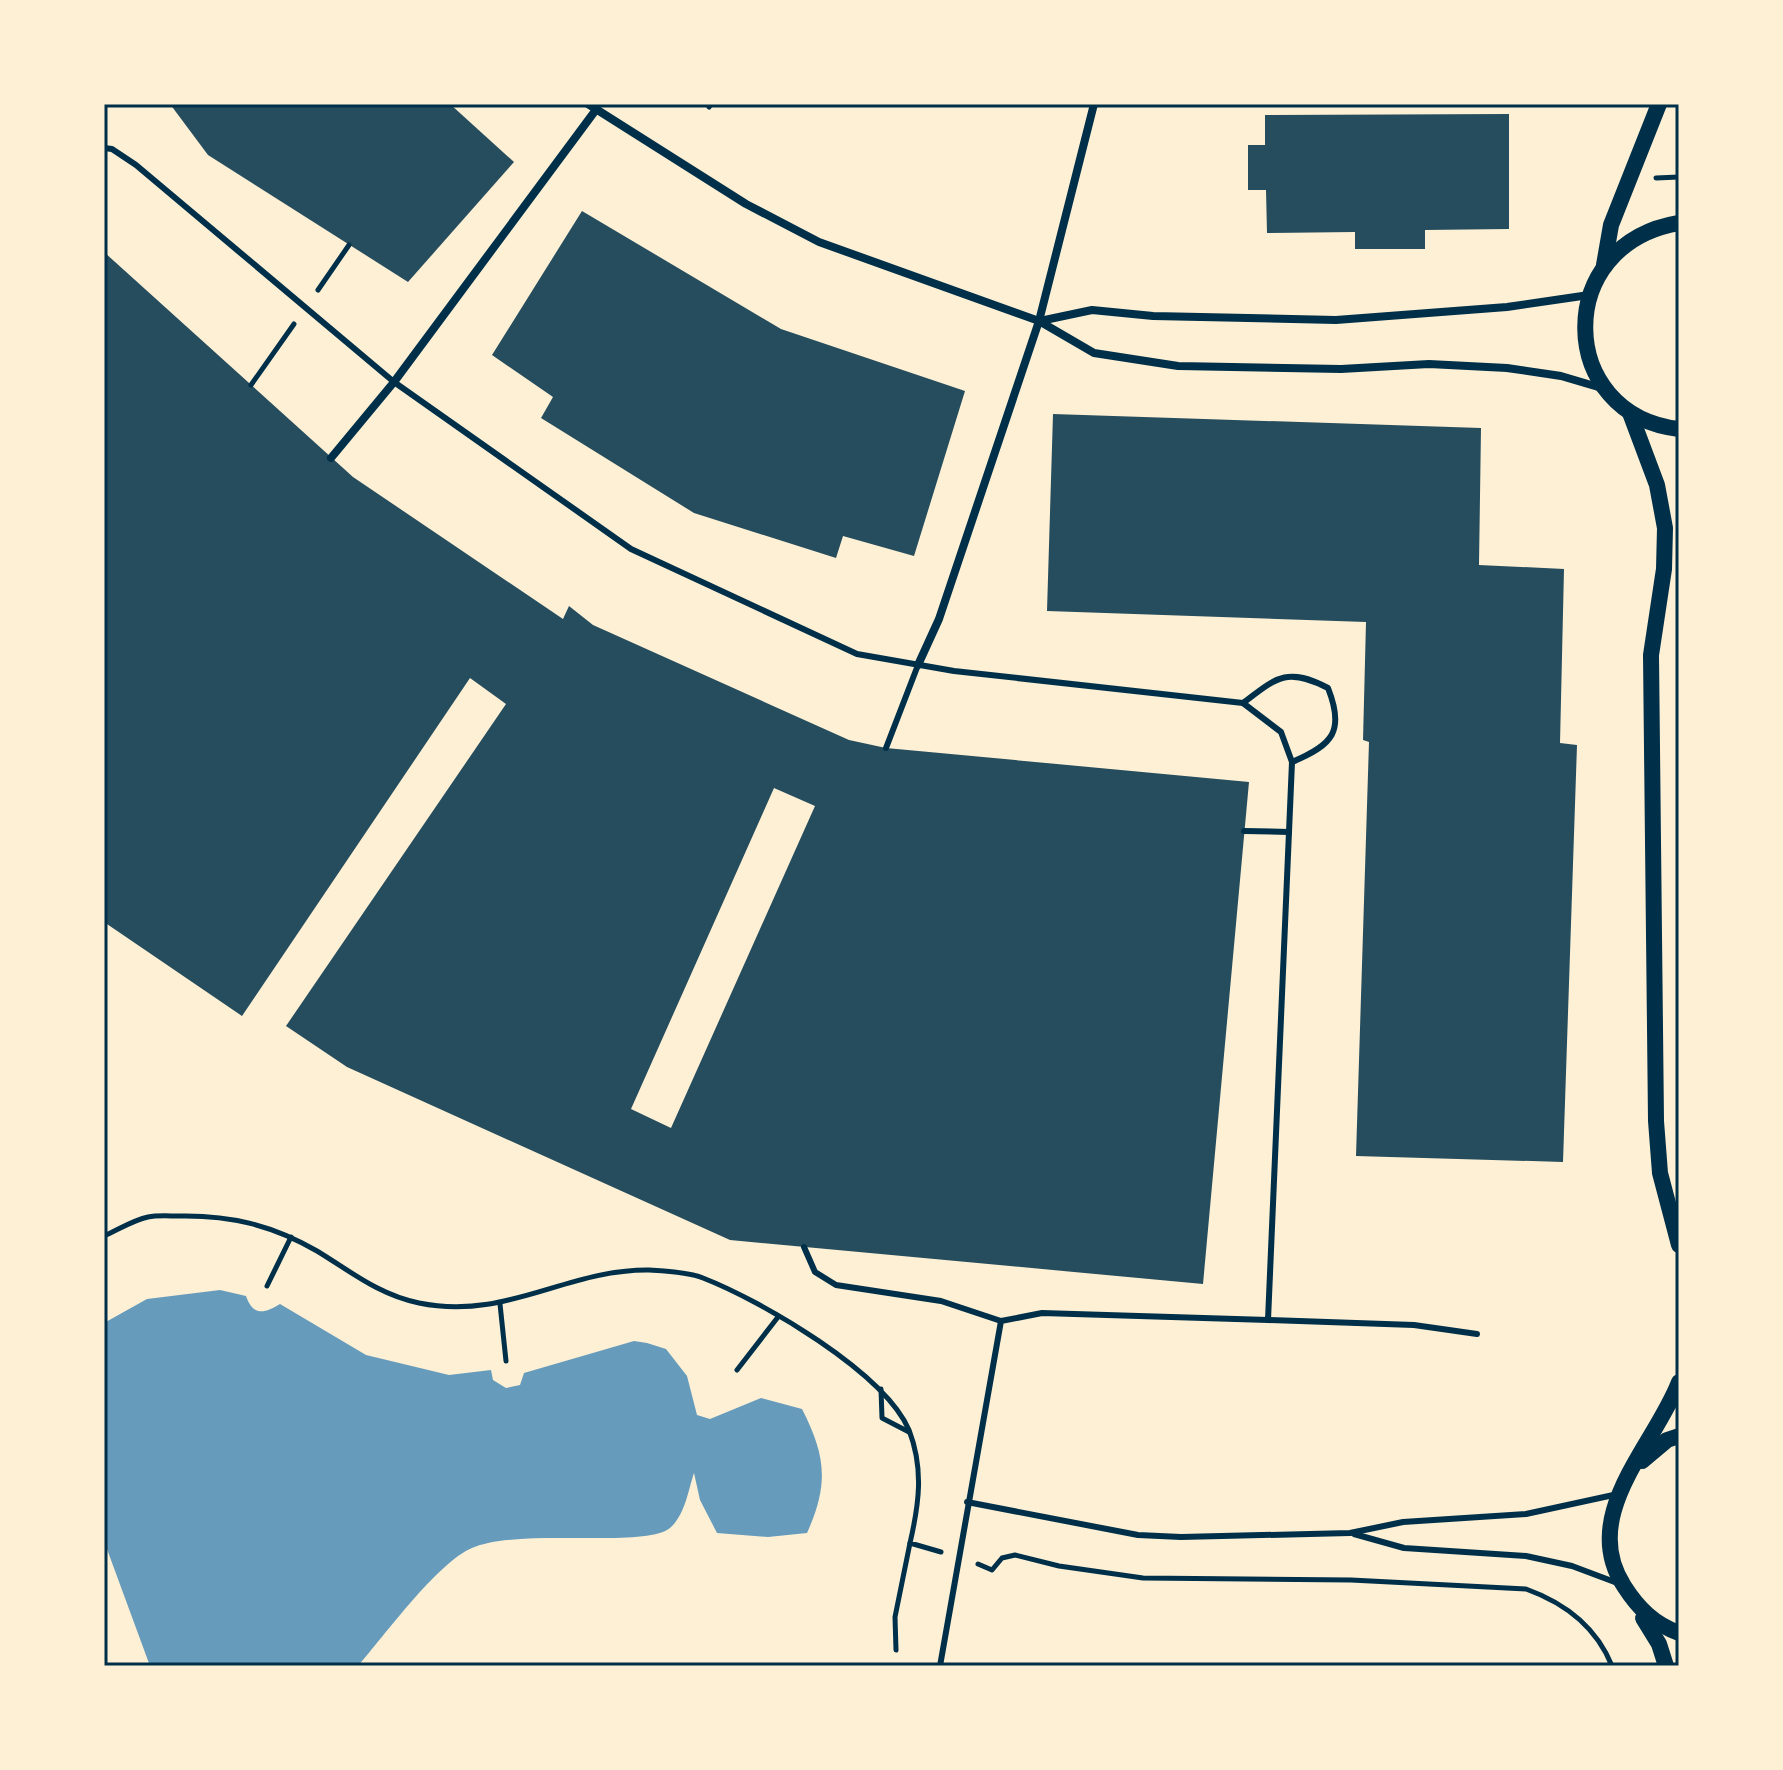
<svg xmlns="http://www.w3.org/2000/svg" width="1783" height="1770" viewBox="0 0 1783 1770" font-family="Montserrat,sans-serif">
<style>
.water{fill:#669bbc}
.building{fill:#264d5e;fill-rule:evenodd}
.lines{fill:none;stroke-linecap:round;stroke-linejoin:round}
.path{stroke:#003049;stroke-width:5}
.service{stroke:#003049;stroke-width:6}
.minor{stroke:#003049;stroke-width:8}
.secondary{stroke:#003049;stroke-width:16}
.neatline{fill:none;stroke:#003049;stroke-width:3}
</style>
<rect width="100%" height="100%" fill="#fdf0d5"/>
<path class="water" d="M220 1290 246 1296C253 1316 264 1314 280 1304L366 1355 449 1375 491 1370 493 1380 506 1388 520 1385 524 1373 634 1341 647 1343 666 1349 687 1376 697 1415 710 1419 761 1398 802 1409C826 1456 829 1484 807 1533L768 1537 717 1533 700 1500 694 1473C688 1491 685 1515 670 1528 645 1549 519 1527 472 1548 438 1562 384 1636 358 1666H150L104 1541V1323L147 1299Z"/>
<g class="building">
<path d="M170 104H450L514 162 408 282 208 155Z"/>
<path d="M1509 114V229L1425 230V249H1355V232L1267 233 1266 190H1248V145H1265V115Z"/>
<path d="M582 211 781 329 965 391 914 556 843 536 836 558 694 513 541 418 553 397 492 355Z"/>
<path d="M104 252 353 477 563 619 569 606 593 625 849 740 886 748 1249 782 1203 1284 730 1240 347 1067 286 1026 506 704 470 678 242 1016 104 922ZM774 788 815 806 671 1128 631 1109Z"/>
<path d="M1053 414 1481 428 1479 565 1564 569 1560 743 1577 745 1563 1162 1356 1156 1369 742 1363 740 1366 622 1047 611Z"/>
</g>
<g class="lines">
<g class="path">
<path d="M709 107 711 104"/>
<path d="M1656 178 1679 177"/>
<path d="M318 290 349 245"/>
<path d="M251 385 294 324"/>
<path d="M104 1236C118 1230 133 1220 148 1217 157 1215 169 1216 179 1216 230 1215 272 1225 317 1251 350 1271 379 1295 419 1303 506 1321 566 1269 649 1270 665 1271 689 1272 703 1278 762 1301 884 1372 909 1430 924 1469 919 1504 910 1543L941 1552"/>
<path d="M267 1286 291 1237"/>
<path d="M500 1304 506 1361"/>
<path d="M737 1370 778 1317"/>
<path d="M881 1389 882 1418 909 1432"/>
<path d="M978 1564 992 1570 1002 1558 1015 1555 1059 1566 1143 1578 1351 1580 1526 1589C1565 1603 1596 1626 1612 1666"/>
<path d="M896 1650 895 1617 910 1543"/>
</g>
<g class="service">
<path d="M104 148 112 149 136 165 394 382 631 549 857 654 954 671 1243 703 1281 732 1292 762 1268 1320 1042 1313 1001 1321 940 1666"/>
<path d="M1243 703C1277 677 1287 667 1328 688 1345 731 1333 745 1292 762"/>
<path d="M886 748 918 665"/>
<path d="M1244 831 1289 832"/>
<path d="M804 1247 815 1272 836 1285 941 1301 1001 1321"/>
<path d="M1268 1320 1414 1325 1477 1334"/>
<path d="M967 1502 1138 1535 1181 1537 1350 1533 1403 1522 1526 1514 1618 1494"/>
<path d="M1354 1534 1404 1548 1526 1556 1572 1566 1620 1584"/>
<path d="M1381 1666H1494"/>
</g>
<g class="minor">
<path d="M588 104 746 204 819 242 1039 321 1094 353 1178 366 1341 369 1429 364 1507 368 1561 376 1605 389"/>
<path d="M1040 321 1092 310 1153 316 1336 320 1507 307 1589 295"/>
<path d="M331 458 394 382 595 111"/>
<path d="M918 665 939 619 1039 321 1094 104"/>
</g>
<g class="secondary">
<path d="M1679 223C1552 244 1556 415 1679 429"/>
<path d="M1604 265 1611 225 1659 104"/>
<path d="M1630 413 1657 485 1665 528 1664 569 1651 655 1656 1121 1660 1173 1679 1245"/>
<path d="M1679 1382C1655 1445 1578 1515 1624 1586 1638 1608 1654 1624 1679 1633"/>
<path d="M1642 1461 1667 1440 1679 1436"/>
<path d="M1643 1618 1659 1644 1666 1666"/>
</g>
</g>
<rect width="1783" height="1770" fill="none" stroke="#fdf0d5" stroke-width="212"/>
<rect x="106" y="106" width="1571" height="1558" class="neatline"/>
</svg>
